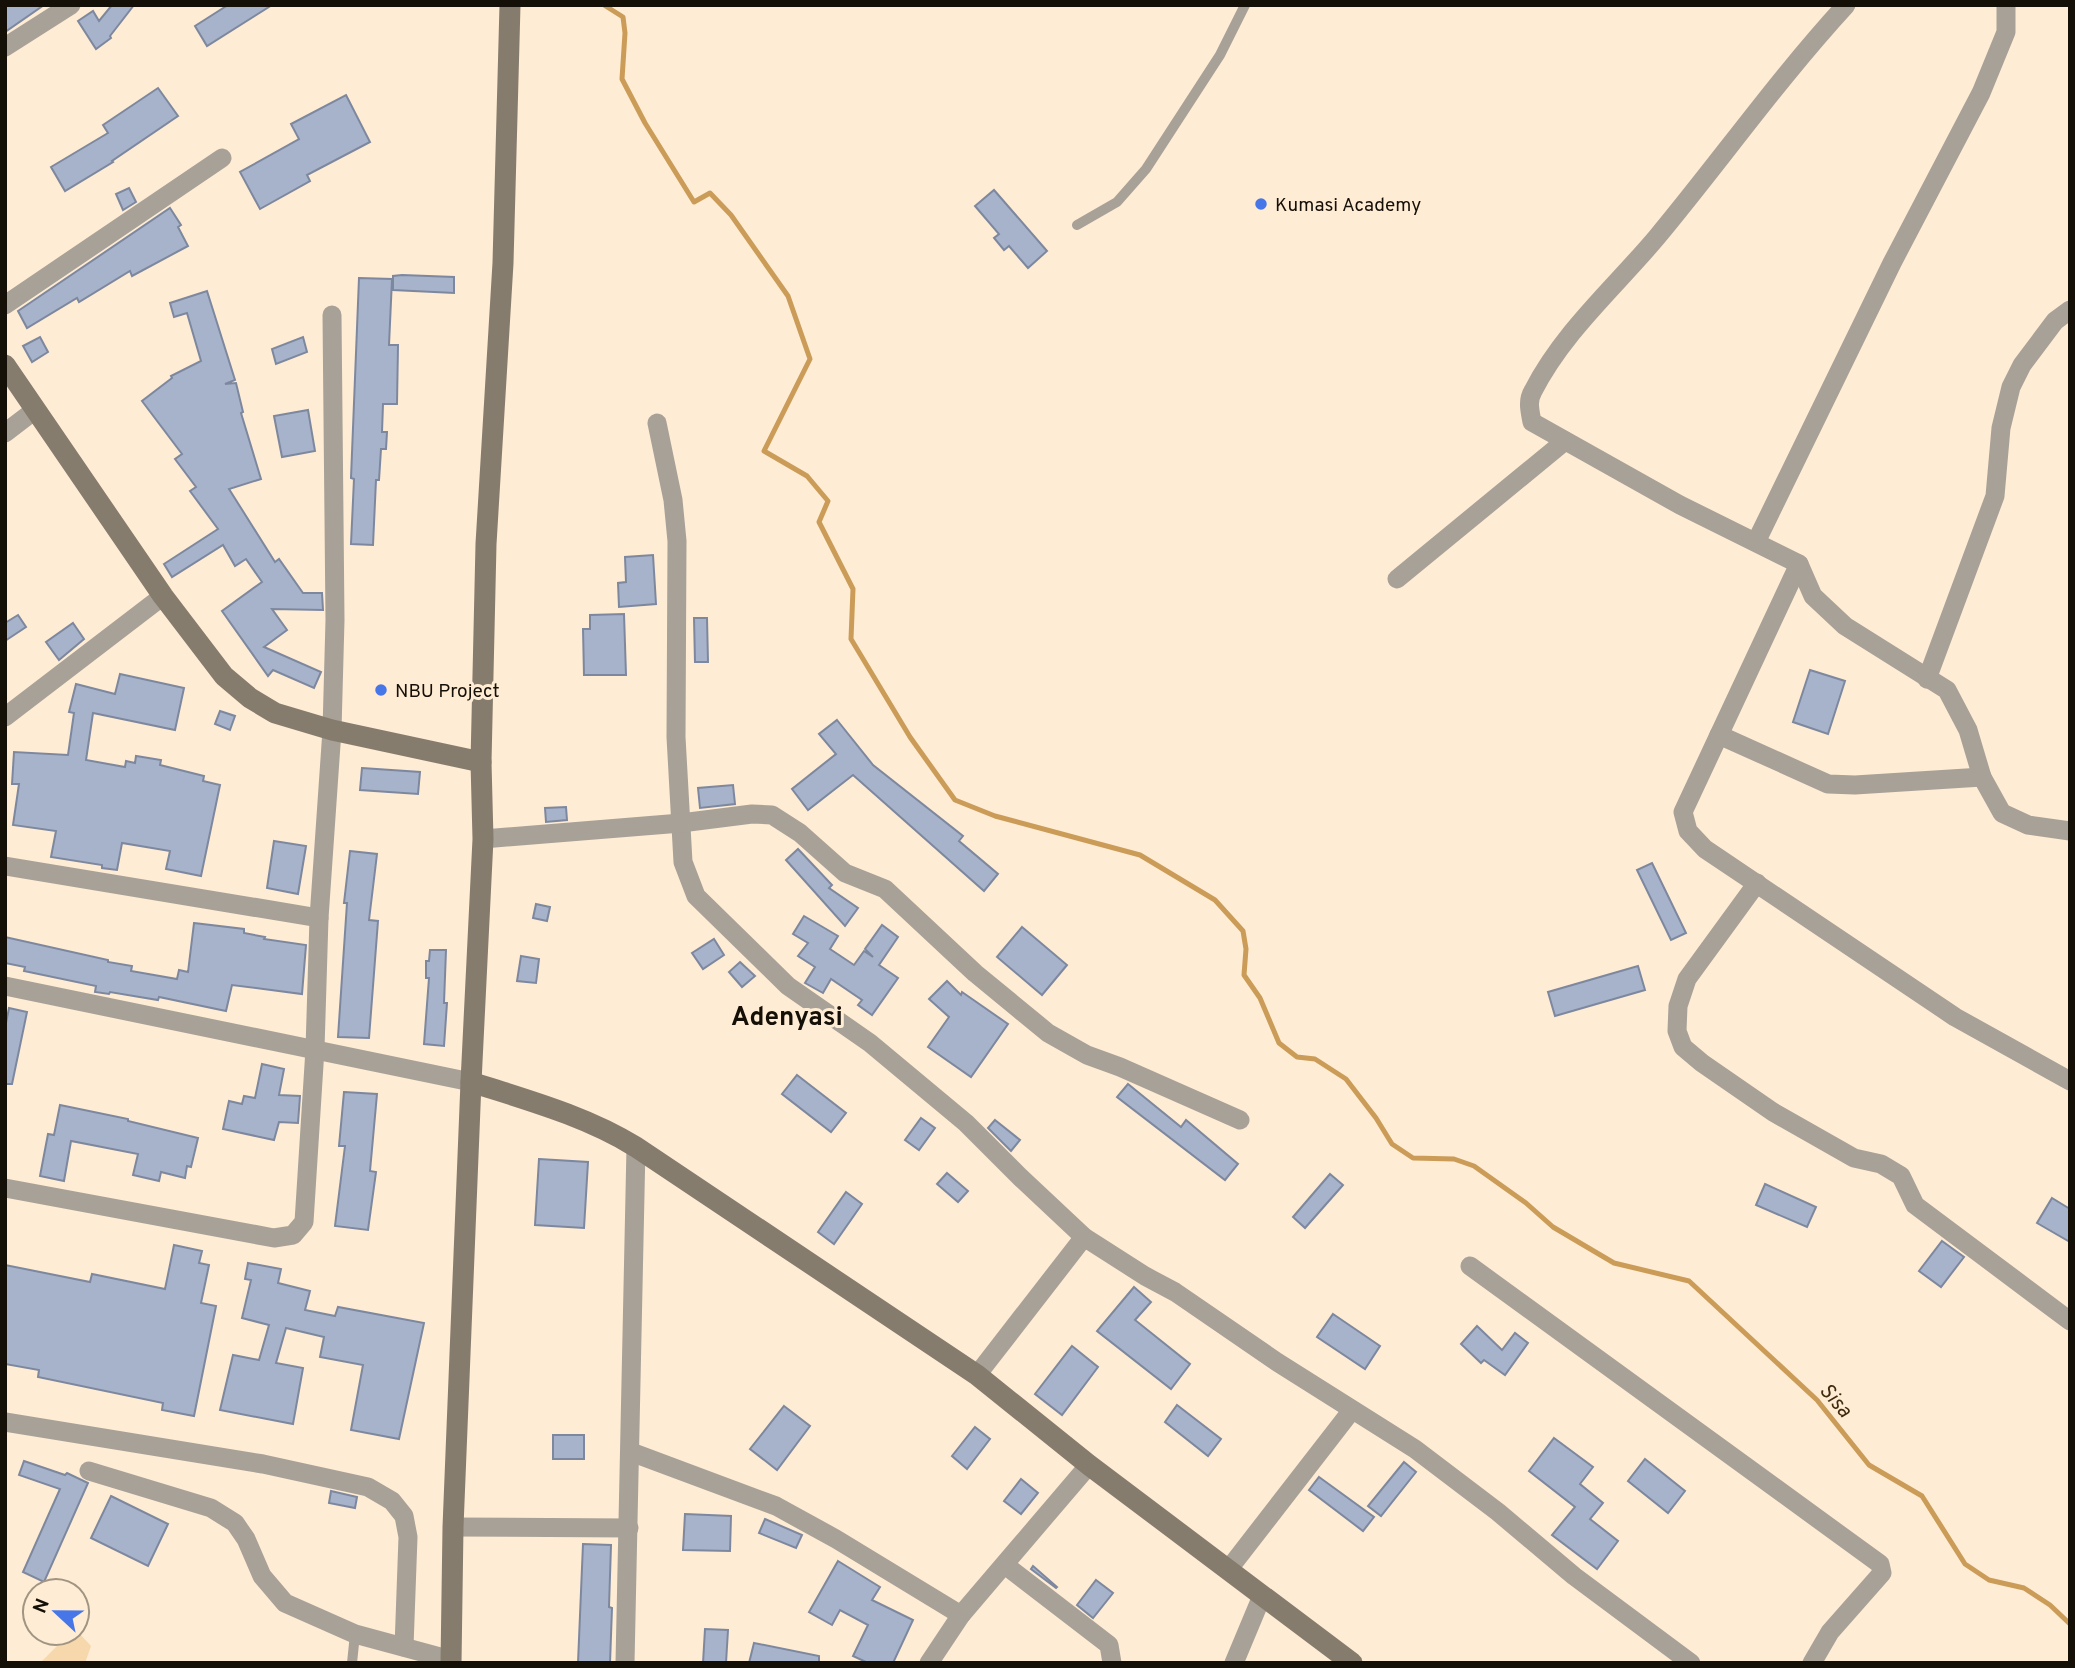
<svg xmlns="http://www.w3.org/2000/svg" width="2075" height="1668" viewBox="0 0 2075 1668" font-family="Overpass,sans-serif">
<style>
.green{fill:#f7d7ac}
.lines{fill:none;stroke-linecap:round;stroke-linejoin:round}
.stream{stroke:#cb9c58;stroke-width:5}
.building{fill:#a7b3cb;stroke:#7d889f;stroke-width:2}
.lane{stroke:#a8a197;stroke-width:10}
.street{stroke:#a8a197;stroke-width:19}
.secondary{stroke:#867c6d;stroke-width:21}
.poi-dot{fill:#4776e8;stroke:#feecd4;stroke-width:2.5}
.labels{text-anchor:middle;stroke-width:6;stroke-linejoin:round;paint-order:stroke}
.poi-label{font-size:19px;fill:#140f07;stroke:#feecd4;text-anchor:start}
.water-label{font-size:21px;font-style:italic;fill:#402c0d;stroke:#feecd4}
.district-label{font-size:26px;font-weight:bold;fill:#140f07;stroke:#feecd4}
</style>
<rect width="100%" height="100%" fill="#feecd4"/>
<path class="green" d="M77 1631 91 1646 85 1663H40L70 1633H77Z"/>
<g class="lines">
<path class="stream" d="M604 5 623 17 625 33 622 79 645 123 694 202 710 193 731 215 788 296 810 359 764 451 807 476 828 501 819 522 853 589 851 639 910 737 955 800 995 816 1140 855 1215 900 1243 931 1246 949 1244 975 1260 998 1279 1043 1297 1057 1315 1059 1346 1079 1376 1118 1392 1144 1413 1158 1454 1159 1474 1166 1526 1203 1553 1227 1614 1263 1689 1281 1817 1400 1869 1465 1922 1496 1965 1564 1989 1580 2024 1588 2050 1605 2070 1624"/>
</g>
<g class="building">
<path d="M5 5H44L5 32Z"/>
<path d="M112 5H134L110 36 111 38 96 49 78 21 93 11 99 21Z"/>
<path d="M228 5H272L207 46 195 26Z"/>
<path d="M158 88 178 116 112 161 113 162 65 191 51 167 108 133 103 125Z"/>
<path d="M346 95 370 142 307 175 310 181 260 209 240 172 299 139 291 124Z"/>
<path d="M129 188 136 202 123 210 116 194Z"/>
<path d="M994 190 1047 251 1028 268 1009 246 1004 250 994 238 999 234 975 206Z"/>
<path d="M170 208 181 225 178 227 188 246 132 276 130 271 79 302 77 298 27 328 18 311Z"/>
<path d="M402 275 454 277V293L393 290V276Z"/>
<path d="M359 278 392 279 389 345H398L397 404H383L382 432H387L386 449H381L379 480H376L373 545 351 544 354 479 351 478Z"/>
<path d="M207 291 235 380 225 384 236 383 243 412 241 413 261 479 229 489 275 562 279 559 303 593H322L323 610 272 609 287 630 264 647 321 672 314 688 273 670 268 676 222 611 262 582 246 559 235 566 223 545 172 577 164 564 218 529 190 491 196 487 175 459 182 454 142 401 172 378 171 376 201 361 187 313 174 317 170 303Z"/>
<path d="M40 337 48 352 32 362 23 346Z"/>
<path d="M303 337 307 352 276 364 272 349Z"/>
<path d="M308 410 315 451 282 457 274 416Z"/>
<path d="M653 555 656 604 619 607 618 583 626 582 625 557Z"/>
<path d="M624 614 626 675H584L583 629H590V615Z"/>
<path d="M18 615 26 627 5 641V623Z"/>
<path d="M694 618H707L708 662H695Z"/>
<path d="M73 623 84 639 59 660 46 642Z"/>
<path d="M1810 670 1845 681 1828 734 1793 722Z"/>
<path d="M120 674 184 688 175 730 93 713 86 760 125 767 126 761 135 763 136 756 161 760 160 765 204 776 203 781 220 785 201 876 166 869 170 851 122 843 117 870 102 868V865L51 857 56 831 13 825 19 784H12L14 752 68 755 74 713 69 712 76 684 115 694Z"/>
<path d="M220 711 235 716 230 730 215 724Z"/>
<path d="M837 720 873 765 963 836 959 841 998 874 984 891 853 775 808 810 792 789 836 754 819 734Z"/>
<path d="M362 768 420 772 418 794 360 790Z"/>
<path d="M733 785 735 804 700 808 698 788Z"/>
<path d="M566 807 567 820 546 822 545 808Z"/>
<path d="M274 841 306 846 298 894 267 888Z"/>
<path d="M798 849 832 885 829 888 858 908 845 926 786 860Z"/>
<path d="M350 851 377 854 369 920 378 921 369 1038 338 1037 347 903H344Z"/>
<path d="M1652 863 1686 933 1671 940 1637 870Z"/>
<path d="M536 904 550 907 547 921 533 918Z"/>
<path d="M804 916 838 936 830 949 854 965 864 951 873 957 865 949 882 925 898 937 879 965 898 978 872 1015 858 1005 862 1000 831 979 823 993 805 983 815 967 798 956 808 943 793 934Z"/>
<path d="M194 923 244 929V933L265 937 264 939 306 945 302 994 232 985 226 1011 159 997 158 1000 110 992 109 994 95 992 96 986 24 971 25 967 5 963V937L108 960V962L132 966 131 971 177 979 179 970 188 972Z"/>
<path d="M1022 927 1067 965 1042 995 997 957Z"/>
<path d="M714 939 724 955 703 969 692 953Z"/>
<path d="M430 950H446L444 1003H447L444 1046 424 1044 429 978H426V961H429Z"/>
<path d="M521 956 539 959 536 983 517 981Z"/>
<path d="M740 962 755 976 742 987 729 972Z"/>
<path d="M1638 966 1645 990 1555 1016 1548 992Z"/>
<path d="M947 981 961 995 962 992 1008 1024 971 1077 928 1047 949 1017 929 999Z"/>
<path d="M9 1008 27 1012 12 1084H5V1028Z"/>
<path d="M262 1064 284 1069 279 1095 300 1096 298 1123 279 1122 274 1140 223 1129 229 1101 242 1104 244 1096 255 1098Z"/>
<path d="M797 1075 846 1113 831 1132 782 1094Z"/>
<path d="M1128 1084 1181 1127 1186 1120 1238 1164 1225 1180 1117 1097Z"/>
<path d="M344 1092 377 1094 370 1171 376 1172 368 1230 335 1226 345 1146H339Z"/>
<path d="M60 1105 128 1119V1121L198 1138 191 1167 187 1166 185 1178 161 1172 159 1181 133 1175 138 1154 71 1141 64 1181 40 1176 48 1134 54 1135Z"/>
<path d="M921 1118 935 1128 919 1150 905 1140Z"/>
<path d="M995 1120 1020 1140 1011 1151 988 1128Z"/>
<path d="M539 1159 588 1162 584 1228 535 1225Z"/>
<path d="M947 1173 968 1191 958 1202 937 1184Z"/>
<path d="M1330 1174 1343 1185 1305 1228 1293 1217Z"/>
<path d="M1765 1184 1816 1207 1807 1227 1756 1205Z"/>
<path d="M846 1192 862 1204 834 1244 818 1232Z"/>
<path d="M2052 1198 2070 1209V1242L2037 1223Z"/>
<path d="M1942 1241 1964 1257 1941 1287 1919 1271Z"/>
<path d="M174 1245 202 1251 199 1263 209 1265 201 1303 216 1306 194 1416 162 1410 163 1403 38 1377 39 1370 5 1364V1265L90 1282 92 1274 165 1289Z"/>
<path d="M248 1263 281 1269 278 1283 310 1291 305 1310 335 1316 338 1307 424 1323 399 1439 351 1430 363 1365 320 1357 324 1337 286 1328 276 1363 303 1368 293 1424 220 1410 233 1355 259 1360 269 1325 242 1318 251 1280 245 1279Z"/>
<path d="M1134 1287 1151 1302 1135 1320 1190 1364 1171 1389 1097 1331Z"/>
<path d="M1333 1314 1380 1346 1365 1369 1317 1337Z"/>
<path d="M1477 1326 1502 1350 1515 1333 1528 1343 1505 1375 1484 1360 1481 1363 1461 1344Z"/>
<path d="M1072 1346 1098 1367 1062 1415 1035 1394Z"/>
<path d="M1177 1405 1221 1439 1208 1456 1165 1422Z"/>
<path d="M784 1406 810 1426 777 1470 750 1449Z"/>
<path d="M975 1427 990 1439 967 1469 952 1456Z"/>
<rect x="553" y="1435" width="31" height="24"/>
<path d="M1554 1438 1593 1467 1580 1484 1603 1503 1590 1519 1618 1541 1597 1569 1552 1535 1575 1507 1529 1471Z"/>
<path d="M1645 1459 1685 1491 1668 1513 1628 1481Z"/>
<path d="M24 1461 65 1475 67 1473 88 1483 44 1582 23 1572 60 1489 19 1475Z"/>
<path d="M1404 1462 1416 1472 1381 1516 1368 1506Z"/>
<path d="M1319 1477 1374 1517 1363 1531 1309 1490Z"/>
<path d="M1021 1479 1038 1493 1021 1514 1004 1501Z"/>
<path d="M331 1491 357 1497 355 1508 329 1503Z"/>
<path d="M111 1496 168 1524 148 1566 91 1538Z"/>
<path d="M685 1514 731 1516 730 1551 683 1550Z"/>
<path d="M765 1519 802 1535 796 1548 759 1533Z"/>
<path d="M583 1544 611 1545 609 1607 612 1608 610 1663H578Z"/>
<path d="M838 1561 880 1587 872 1600 913 1620 893 1663H868L853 1656 868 1625 840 1610 832 1625 809 1612Z"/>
<path d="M1033 1566 1057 1587 1056 1588 1031 1569Z"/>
<path d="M1096 1580 1113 1593 1093 1618 1077 1605Z"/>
<path d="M705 1629 728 1630 726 1663H703Z"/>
<path d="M754 1643 819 1656V1663H749Z"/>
</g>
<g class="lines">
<g class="lane">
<path d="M1077 225 1117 202 1146 169 1220 55 1245 5"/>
<path d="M352 1663 355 1634"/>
</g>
<g class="street">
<path d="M1846 5C1778 79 1721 160 1657 237 1615 287 1563 332 1533 391 1527 401 1530 411 1532 422L1680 505 1799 564 1813 596 1845 626 1947 690 1968 730 1982 777 2002 813 2028 825 2070 831"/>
<path d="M5 47 71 5"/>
<path d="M5 305 222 158"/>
<path d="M657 423 673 500 677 541 676 737 683 862 696 896 788 986 870 1043 966 1123 1020 1177 1084 1237 1145 1276 1175 1292 1277 1362 1415 1449 1498 1512 1574 1576 1691 1663"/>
<path d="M5 433 35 410"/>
<path d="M1756 542 1892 263 1981 93 2006 32V5"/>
<path d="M1799 564 1683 812 1688 831 1705 849 1955 1017 2070 1081"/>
<path d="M1397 579 1565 441"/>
<path d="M1927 679 1995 496 2001 428 2011 387 2022 365 2055 321 2070 310"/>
<path d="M5 717 163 596"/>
<path d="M1719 735 1828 784 1855 785 1982 777"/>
<path d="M483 839 681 823 752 814 772 815 800 833 845 873 885 889 975 973 1048 1033 1087 1055 1120 1067 1240 1120"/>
<path d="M5 866 319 918"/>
<path d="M1757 883 1687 979 1678 1006 1677 1031 1683 1047 1702 1063 1773 1112 1854 1158 1881 1164 1901 1176 1915 1205 2070 1321"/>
<path d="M5 986 471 1082"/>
<path d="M5 1188 274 1238 293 1235 304 1222 315 1049 319 918 332 730 335 620 332 315"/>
<path d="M1470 1266 1880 1564 1882 1573 1830 1632 1812 1663"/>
<path d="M977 1375 1084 1237"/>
<path d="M5 1422 263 1464 368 1487 392 1501 404 1516 408 1537 404 1647"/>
<path d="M631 1452 776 1506 836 1539 961 1615"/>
<path d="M89 1471 211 1508 235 1523 246 1539 262 1576 285 1603 355 1634 451 1660"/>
<path d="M453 1527 629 1528"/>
<path d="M1005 1565 1109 1645 1112 1663"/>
<path d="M1228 1570 1352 1410"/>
<path d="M625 1663 636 1147"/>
<path d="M929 1663 961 1615 1089 1465"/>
<path d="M1234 1663 1262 1596"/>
</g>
<g class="secondary">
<path d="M5 365 163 596 224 676 250 698 275 713 332 730 481 762"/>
<path d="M471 1082C527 1100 586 1116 636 1147L977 1375 1089 1465 1352 1663"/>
<path d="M451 1663 453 1527 471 1082 483 839 481 762 486 544 503 263 510 5"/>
</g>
</g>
<g class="poi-dot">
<circle cx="1261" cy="204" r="7"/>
<circle cx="381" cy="690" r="7"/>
</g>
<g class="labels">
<g class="poi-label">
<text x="1275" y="211">Kumasi Academy</text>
<text x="395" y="697">NBU Project</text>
</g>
<g class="water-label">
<text transform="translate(1836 1400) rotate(49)" y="7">Sisa</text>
</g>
<g class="district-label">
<text x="787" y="1025">Adenyasi</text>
</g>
</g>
<rect width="2075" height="1668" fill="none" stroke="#140f07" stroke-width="14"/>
<g transform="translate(56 1612) rotate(292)"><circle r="33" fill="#feecd4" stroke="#a09482" stroke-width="2"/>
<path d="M0-5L12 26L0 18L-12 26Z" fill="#4776e8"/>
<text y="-10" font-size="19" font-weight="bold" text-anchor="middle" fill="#140f07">N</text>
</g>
</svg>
